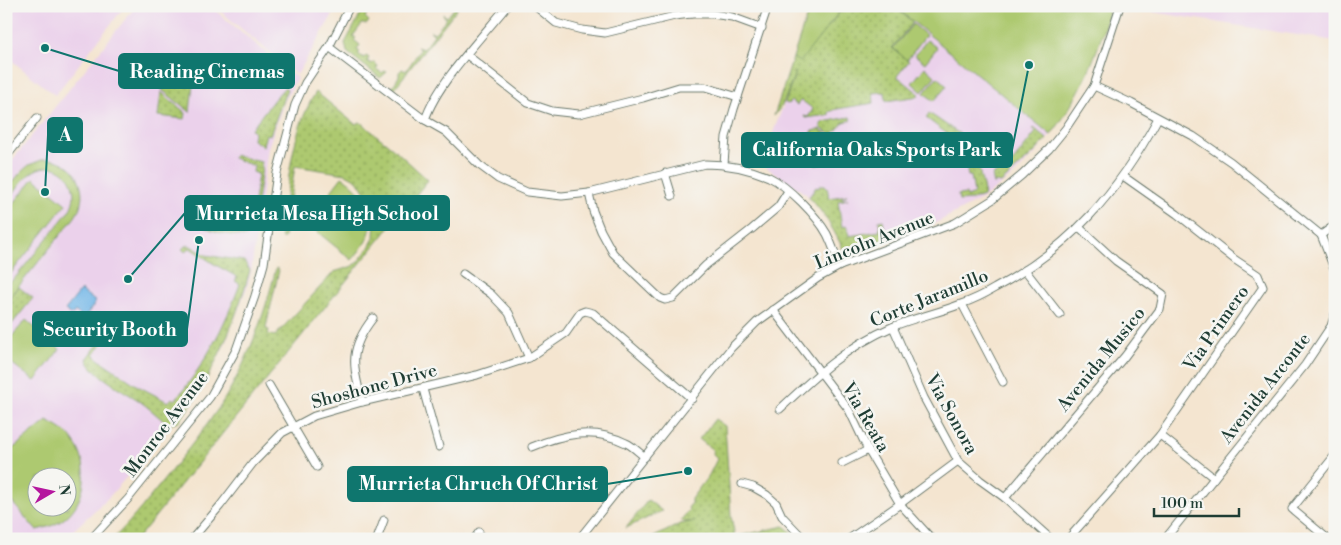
<svg xmlns="http://www.w3.org/2000/svg" width="1341" height="545" viewBox="0 0 1341 545" font-family="'Libre Bodoni',serif">
<style>
.built{fill:#ebd1eb;fill-rule:evenodd}
.grass{fill:url(#grass-dots);stroke:#668352}
.green{fill:#adc96f;stroke:#668352;fill-rule:evenodd}
.water{fill:#71b6e7;stroke:#487a8e}
.lines{fill:none;stroke-linecap:round;stroke-linejoin:round}
.minor-casing{stroke:#6a786b;stroke-width:9}
.minor{stroke:#fff;stroke-width:7}
.labels{text-anchor:middle;stroke-width:5;stroke-linejoin:round;paint-order:stroke}
.street-label{font-size:18px;fill:#1f3d34;stroke:#f6f6f2}
.leader{fill:none;stroke:#0f766e;stroke-width:2}
.callout-dot{fill:#0f766e;stroke:#f6f6f2;stroke-width:2}
.callout{fill:#0f766e;stroke:#0f766e;stroke-width:2}
.callout-label{font-size:19px;text-anchor:middle;font-weight:bold;fill:#fff}
</style>
<defs>
<pattern id="grass-dots" width="8" height="8" patternUnits="userSpaceOnUse" patternTransform="scale(1.25)"><rect width="8" height="8" fill="#adc96f"/><path d="M2 2h.1M6 6h.1" fill="none" stroke="#8ca45c" stroke-width="1.8" stroke-linecap="round"/></pattern>
</defs>
<rect width="100%" height="100%" fill="#f6f6f2"/>
<filter id="ink" filterUnits="userSpaceOnUse"><feTurbulence type="fractalNoise" baseFrequency=".02" numOctaves="2"/><feDisplacementMap in="SourceGraphic" scale="10" xChannelSelector="R" yChannelSelector="G"/><feConvolveMatrix kernelMatrix="1 2 1 2 8 2 1 2 1" color-interpolation-filters="sRGB"/></filter>
<filter id="wash" filterUnits="userSpaceOnUse"><feTurbulence type="fractalNoise" baseFrequency=".0096" numOctaves="4" result="noise"/><feDisplacementMap in="SourceGraphic" scale="20" xChannelSelector="R" yChannelSelector="G"/><feGaussianBlur stdDeviation="1.12" result="paint"/><feColorMatrix in="noise" values="0 0 0 0 0 0 0 0 0 0 0 0 0 0 0 0 0 1.4 0 .05"/><feComposite in="paint" operator="in"/></filter>
<g filter="url(#wash)">
<rect width="100%" height="100%" fill="#f4e5d0"/>
<g class="built">
<path d="M6 6H125L55 95 6 56Z"/>
<path d="M136 6H210L297 78 284 102 268 148 251 272 247 287 225 344 203 384 186 409 157 432 155 434 157 442 110 496 64 539H12L6 532V168ZM38 478H68V508H38Z"/>
<path d="M214 6H338L297 75Z"/>
<path d="M844 6H894L1051 135 1033 156 1014 175 983 198 934 224 846 256 830 224 822 212 806 194 761 164 800 62Z"/>
<path d="M1128 6H1335V41L1128 8Z"/>
</g>
<g class="grass">
<path d="M810 6 826 29 845 6H893L913 22 892 48 909 61 897 76 917 92 919 96 886 101 885 92 873 93 874 103 837 109 829 112V115L805 118 804 116 808 117 813 109 801 100 797 105 791 101 788 104 785 103 796 71 783 104 774 116Z"/>
<path d="M165 69 190 73V75H194L190 112 162 90Z"/>
<path d="M285 87 287 89 270 135 266 134 263 146 253 140 254 132 251 129 275 98Z"/>
<path d="M161 92 186 113 185 119 158 116Z"/>
<path d="M316 92 355 124 360 122 395 150 428 180 137 539H116L115 537C134 518 150 497 167 476 185 453 204 430 220 406 247 364 264 317 276 268L279 270 266 327V329L269 330 268 334 275 336 334 272 353 266 357 263 368 249 374 238 375 216 371 202 357 180 346 174 295 166 284 238H281C288 190 289 135 316 92Z"/>
<path d="M929 113 970 141 980 153 978 156 971 157 967 160 963 158 958 142 926 118Z"/>
<path d="M850 117 851 120 844 122 832 135 821 128V124L823 122Z"/>
<path d="M1034 128 1047 139 1033 154 1001 183 995 182 994 185 992 175 998 172 1003 166 1008 168 1036 132 1033 129Z"/>
<path d="M820 129 831 137 825 147 822 164 816 165 811 133 813 131Z"/>
<path d="M234 155 261 162 262 168 253 231 246 237C228 235 197 231 190 211L191 209C204 221 226 229 245 233L246 229H250L258 174 253 172 254 166 233 158Z"/>
<path d="M970 168 979 169 984 191 983 196 972 200 959 201 958 195 966 194 967 197 972 195 974 193 971 176H968L967 170Z"/>
<path d="M820 185H825L827 187 829 198 847 195 842 197V199H848L838 201 842 227 847 226 849 236 880 231 879 221 883 220 886 237 880 242 879 239 875 240V243L861 249 860 247 850 254 844 251C835 232 825 214 809 197L816 187 819 188Z"/>
<path d="M189 245 206 255 244 261 250 270C235 324 213 376 179 422L168 425C158 416 148 407 138 400 126 392 90 373 87 359L110 328 115 326 117 332 114 329 94 354 98 359 138 386 168 402 172 398 175 400C204 367 225 325 240 284L235 281 237 277 214 264 190 248 185 252 182 249 184 247Z"/>
<path d="M19 287 33 298 12 324 6 320V303Z"/>
<path d="M715 419 725 426 731 516 735 537 784 526 799 539H650L680 524 696 521 685 522 681 520 689 510 688 508 691 504V499L709 475 717 459 713 455V450L699 439Z"/>
<path d="M648 500 662 511 626 528Z"/>
</g>
<g class="green">
<path d="M365 6H372L365 17 369 21 367 24H362L353 36 356 38 354 40 360 45 357 50 360 52 358 54 364 58 366 56 369 58 367 61 372 64 374 62 378 66 376 69 382 73 384 71 387 72 380 78 347 52 345 43Z"/>
<path d="M456 6H459L394 89 392 88 399 76V72L402 69 406 71 420 50 417 47 423 49 434 35 430 31 435 33 446 19 443 14 447 17Z"/>
<path d="M810 6H844L800 62 793 58Z"/>
<path d="M894 6H1110C1099 53 1080 97 1051 135Z"/>
<path d="M913 24 926 35 907 60 893 48Z"/>
<path d="M927 40 937 48 925 63 915 55Z"/>
<path d="M925 67 935 76 922 92 912 83Z"/>
<path d="M937 77 947 86 934 101 924 93Z"/>
<path d="M44 159C76 158 92 191 75 217L6 302V285L15 278 69 211C83 190 65 159 38 169 25 174 15 192 6 203V190L21 172 29 165Z"/>
<path d="M342 177C362 189 380 217 366 241 362 248 357 254 352 260L310 226 309 220Z"/>
<path d="M34 178 66 204 8 277 6 276V213Z"/>
<path d="M26 320 60 349 35 381 6 359V343Z"/>
<path d="M47 421C57 426 68 432 74 442 91 466 87 504 61 521 54 526 45 528 36 530L6 495V454ZM38 478H68V508H38Z"/>
</g>
<path class="water" d="M81 290 96 302 84 318 75 311 72 315 65 310Z"/>
</g>
<g filter="url(#ink)">
<g class="lines">
<defs>
<g id="minor">
<path d="M535 6 556 23 582 30 605 33 675 16 691 14H712L732 17 762 28"/>
<path d="M690 6 691 14"/>
<path d="M329 47 425 120 446 132 479 165 498 179 527 192 562 196 589 193 705 164C726 164 749 169 769 177 788 186 817 216 827 234 832 244 836 256 840 266"/>
<path d="M467 55 528 103 552 111 579 114 643 98 679 87H705L738 97"/>
<path d="M1094 86 1131 103 1193 136 1231 162 1321 235 1335 271"/>
<path d="M425 120C437 83 482 37 507 6"/>
<path d="M6 157 37 118"/>
<path d="M724 164 726 137 734 109 768 6"/>
<path d="M665 173 672 196"/>
<path d="M589 193 593 211 601 231 613 253 660 298 665 300 673 298 706 265 752 229 778 207 788 191"/>
<path d="M1321 235 1335 225"/>
<path d="M1025 270 1060 315"/>
<path d="M463 274 491 294 509 313 529 358"/>
<path d="M962 304 1003 382"/>
<path d="M773 310 849 410 868 450 900 504 932 539"/>
<path d="M893 327 924 398 958 461 980 480 1005 498 1051 539"/>
<path d="M269 385 317 467"/>
<path d="M423 389 439 447"/>
<path d="M362 402C353 365 348 350 373 318"/>
<path d="M780 409C816 375 846 347 892 327 915 317 939 313 961 304 973 300 985 294 995 288 1070 248 1119 191 1158 118"/>
<path d="M1160 435 1214 478"/>
<path d="M532 447C563 434 594 427 626 443 633 446 639 453 645 457"/>
<path d="M842 463 868 450"/>
<path d="M742 484 753 487 767 495 776 503 782 516 804 539"/>
<path d="M1005 498 1125 356 1160 309 1163 294 1116 261 1080 228"/>
<path d="M91 539 128 499 210 397 236 350 255 296 264 264 277 173 295 105 305 83 329 47 350 6"/>
<path d="M192 539 220 506 253 463 282 433 314 416 362 402 477 375 529 358 566 333 580 313 585 311 593 313 692 399"/>
<path d="M377 539 384 520"/>
<path d="M474 539 479 532"/>
<path d="M579 539 731 348 757 322 818 278 840 266 955 223 992 200 1022 175 1049 149 1066 128 1094 86 1120 6"/>
<path d="M849 539 900 504 958 461"/>
<path d="M1068 539 1160 435 1263 287 1258 275 1234 259 1177 214 1123 176"/>
<path d="M1165 539 1305 365 1331 326 1335 314"/>
<path d="M1328 539 1292 509 1335 455"/>
</g>
</defs>
<use href="#minor" class="minor-casing"/>
<use href="#minor" class="minor"/>
</g>
</g>
<g class="labels">
<g class="street-label">
<text transform="translate(874 240) rotate(-22)" y="6">Lincoln Avenue</text>
<text transform="translate(929 298) rotate(-22)" y="6">Corte Jaramillo</text>
<text transform="translate(1216 328) rotate(-55)" y="6">Via Primero</text>
<text transform="translate(1101 359) rotate(-51)" y="6">Avenida Musico</text>
<text transform="translate(374 386) rotate(-15)" y="6">Shoshone Drive</text>
<text transform="translate(1265 388) rotate(-52)" y="6">Avenida Arconte</text>
<text transform="translate(952 414) rotate(61)" y="6">Via Sonora</text>
<text transform="translate(866 417) rotate(60)" y="6">Via Reata</text>
<text transform="translate(166 424) rotate(-53)" y="6">Monroe Avenue</text>
</g>
</g>
<path class="leader" d="M45 48L119 71M45 192L48 135M1029 65L1012 150M128 279L185 213M199 240L187 329M688 471L607 484"/>
<g class="callout-dot">
<circle cx="45" cy="48" r="5"/>
<circle cx="45" cy="192" r="5"/>
<circle cx="1029" cy="65" r="5"/>
<circle cx="128" cy="279" r="5"/>
<circle cx="199" cy="240" r="5"/>
<circle cx="688" cy="471" r="5"/>
</g>
<g class="callout">
<rect x="119" y="54" width="175" height="34" rx="5"/>
<rect x="48" y="118" width="34" height="34" rx="5"/>
<rect x="742" y="133" width="270" height="34" rx="5"/>
<rect x="185" y="196" width="264" height="34" rx="5"/>
<rect x="33" y="312" width="154" height="34" rx="5"/>
<rect x="348" y="467" width="259" height="34" rx="5"/>
</g>
<g class="callout-label">
<text x="207" y="78">Reading Cinemas</text>
<text x="65" y="141">A</text>
<text x="877" y="156">California Oaks Sports Park</text>
<text x="317" y="220">Murrieta Mesa High School</text>
<text x="110" y="336">Security Booth</text>
<text x="478" y="490">Murrieta Chruch Of Christ</text>
</g>
<rect width="1341" height="545" fill="none" stroke="#f6f6f2" stroke-width="25"/>
<g transform="translate(52 492) rotate(81)"><circle r="24" fill="#f6f6f2" stroke="#a0aca6"/>
<path d="M0-4L9 19L0 12L-9 19Z" fill="#b5179e"/>
<text y="-8" font-size="14" font-weight="bold" text-anchor="middle" fill="#1f3d34">N</text>
</g>
<path d="M1154 508v8h85v-8" fill="none" stroke="#1f3d34" stroke-width="2.5"/>
<text x="1161" y="508" font-size="15" fill="#1f3d34" stroke="#f6f6f2" stroke-width="4" paint-order="stroke">100 m</text>
</svg>
